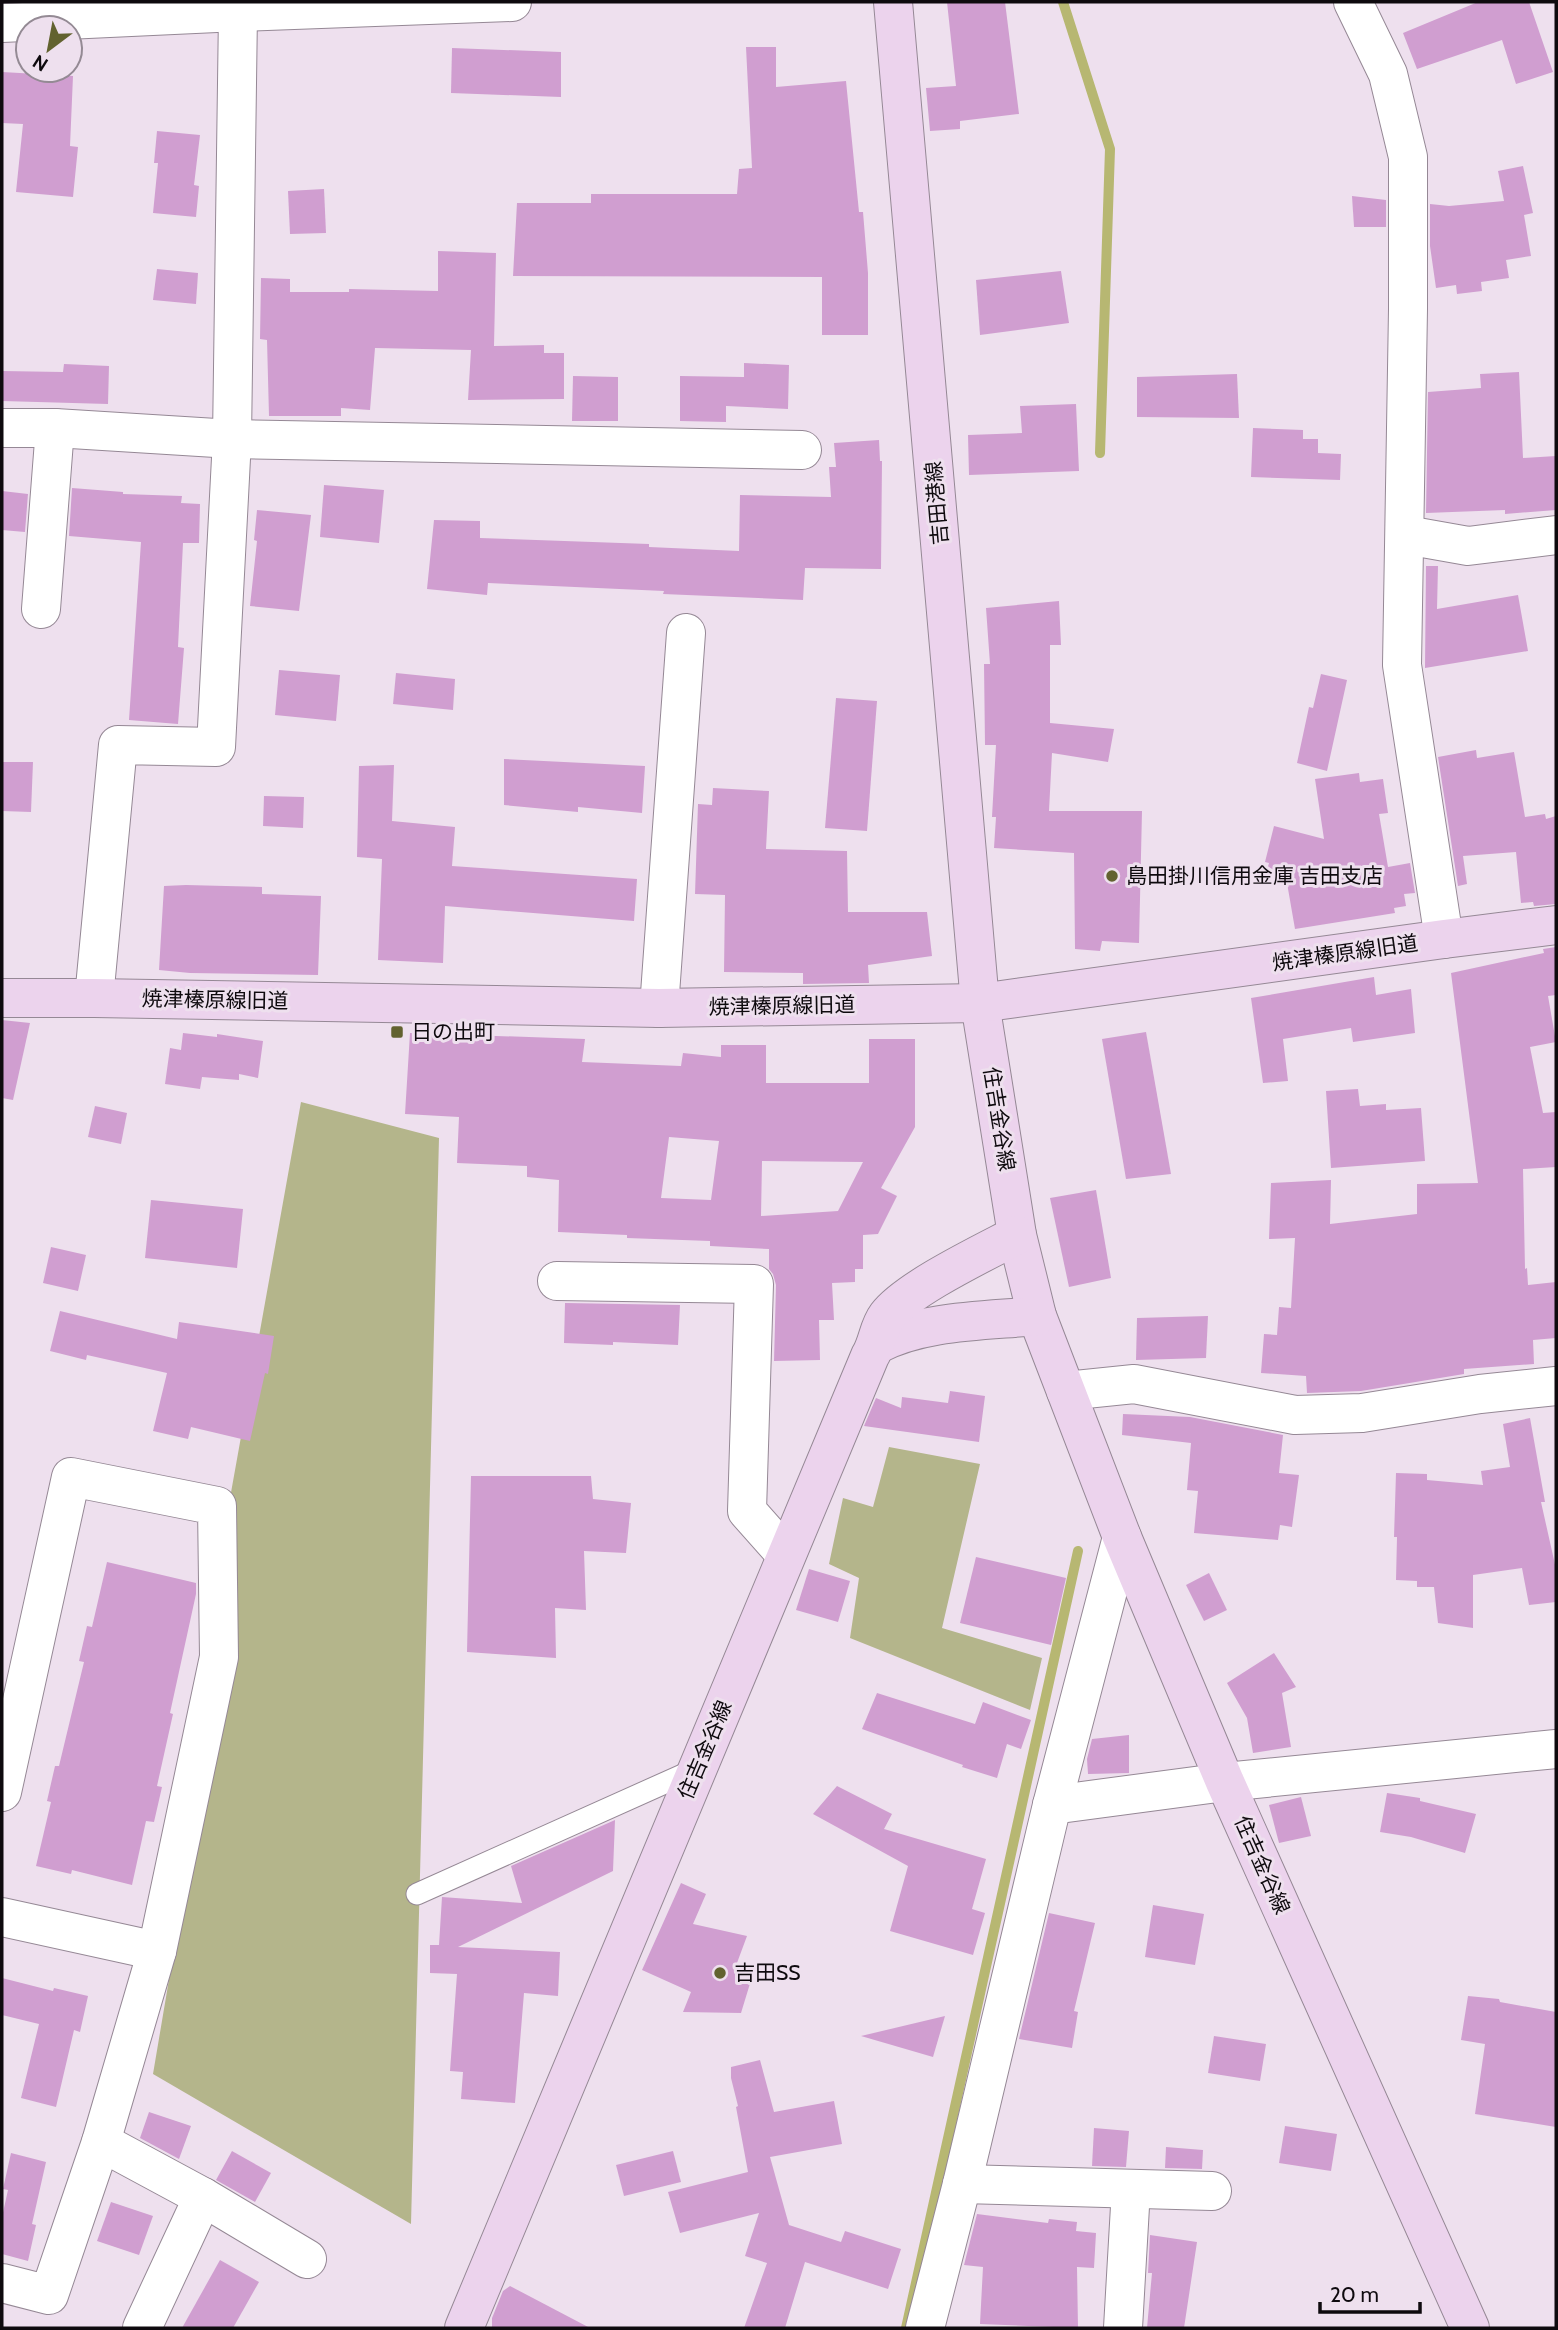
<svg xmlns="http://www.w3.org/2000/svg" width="1558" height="2330" viewBox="0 0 1558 2330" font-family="Cabin,'Noto Sans JP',sans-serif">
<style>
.green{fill:#b4b58b}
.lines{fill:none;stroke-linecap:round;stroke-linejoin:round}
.stream{stroke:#b7b772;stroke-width:10}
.building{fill:#d09ed0;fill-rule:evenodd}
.lane-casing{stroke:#958895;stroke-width:23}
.street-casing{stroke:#958895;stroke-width:40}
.secondary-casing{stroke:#958895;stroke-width:40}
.lane{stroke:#fff;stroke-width:21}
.street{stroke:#fff;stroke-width:38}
.secondary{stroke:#ecd3ed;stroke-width:38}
.poi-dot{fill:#62622f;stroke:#eee0ee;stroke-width:2.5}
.labels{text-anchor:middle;stroke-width:6;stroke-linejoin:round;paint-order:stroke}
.street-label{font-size:21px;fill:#0e0a0e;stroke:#eee0ee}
.poi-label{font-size:21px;fill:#0e0a0e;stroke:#eee0ee;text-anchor:start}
</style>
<rect width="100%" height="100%" fill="#eee0ee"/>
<g class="green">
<path d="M301 1102 439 1138 411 2224 153 2074 187 1873 225 1526Z"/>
<path d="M889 1447 980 1464 942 1628 1042 1658 1030 1710 850 1638 859 1578 829 1564 843 1498 873 1507Z"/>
</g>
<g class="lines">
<g class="stream">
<path d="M1063 2 1110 149 1100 453"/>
<path d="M906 2328 1078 1551"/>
</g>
</g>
<g class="building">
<path d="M947 2H1005L1019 114 960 121V129L930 131 926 88 956 86Z"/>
<path d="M1478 2H1529L1553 72 1516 84 1502 40 1417 69 1403 33Z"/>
<path d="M746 47H776V87L846 81 859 212H863L868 273V335H822V277L513 276 517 203H591V194H737L739 169 752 168Z"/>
<path d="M452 48 561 52V97L451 93Z"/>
<path d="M2 72 73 76 70 146 78 147 73 197 16 192 23 124 2 123Z"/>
<path d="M157 131 200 135 194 185 199 186 196 217 153 213 158 163H154Z"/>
<path d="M1523 166 1533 213 1524 215 1531 256 1506 260 1509 278 1481 282 1482 291 1457 294 1456 285 1436 288 1430 246V204L1449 206 1504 201 1498 171Z"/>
<path d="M324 189 326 233 290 234 288 191Z"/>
<path d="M1352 196 1386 200V227H1354Z"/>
<path d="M438 251 496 253 494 346 544 345V353H564V399L468 400 471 350 375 348 370 410 341 408V416H269L267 340 260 339 261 278 290 279V292H349V289L438 291Z"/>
<path d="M157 269 198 273 196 304 153 300Z"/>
<path d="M1061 271 1069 323 980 335 976 280Z"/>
<path d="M744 363 789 365 788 409 726 406V422L680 421V376L744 377Z"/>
<path d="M64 364 109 366 108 404 2 401V371L63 372Z"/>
<path d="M1519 372 1523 458 1556 456V510L1505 514V510L1426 513 1428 392 1481 388 1480 374Z"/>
<path d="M1237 374 1239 418 1137 417V377Z"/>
<path d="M573 376 618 377V421H572Z"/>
<path d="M1076 404 1079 471 969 475 968 435 1022 433 1020 406Z"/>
<path d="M1253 428 1303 430V439H1318V453L1341 454 1340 480 1251 477Z"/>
<path d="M879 440 880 461H882L881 569 805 568 803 600 663 594 664 591 488 583 487 595 427 589 434 520 480 521V538L649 544V547L739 551 740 495 831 497 829 467H836L834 443Z"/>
<path d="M324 485 384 490 379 543 320 537Z"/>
<path d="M72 488 123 492V494L182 496 181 503 200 504 199 543H183L178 647 184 648 178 724 129 720 141 542 69 536Z"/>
<path d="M2 491 28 494 25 532 2 530Z"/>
<path d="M257 510 311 515 299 611 250 606 257 541 254 540Z"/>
<path d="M1426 566H1438L1437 609 1518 595 1528 651 1425 668Z"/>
<path d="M1059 601 1061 645H1050V723L1114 729 1108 762 1052 753 1049 811H1142L1139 943 1102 941 1100 951 1075 949 1074 853 994 848 996 817H992L996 745H985L984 664H990L986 608Z"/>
<path d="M279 670 340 675 336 721 275 715Z"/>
<path d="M396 673 455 679 453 710 393 704Z"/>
<path d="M1321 674 1347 680 1327 771 1297 763 1309 707 1313 708Z"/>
<path d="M836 698 877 701 867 831 825 828Z"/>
<path d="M1476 750 1477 758 1514 752 1525 817 1545 814 1546 819 1556 816V904L1534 906 1533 902 1521 903 1516 852 1463 856 1467 884 1458 886 1438 757Z"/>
<path d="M504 759 645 766 642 813 578 807V812L504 805Z"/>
<path d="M2 762H33L31 812 2 811Z"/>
<path d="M394 765 392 821 455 827 452 866 637 879 634 921 445 906 443 963 378 960 382 859 357 857 359 766Z"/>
<path d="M1359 773 1360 782 1383 779 1388 813 1379 814 1388 867 1410 863 1415 893 1404 894 1406 906 1394 908 1395 913 1295 929 1287 883 1265 878 1269 863 1265 862 1274 826 1324 839 1315 779Z"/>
<path d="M713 788 769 791 766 849 847 851 848 912H927L932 956 868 965 869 983 803 984V973L724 972 725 895 695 894 698 804 712 805Z"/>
<path d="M264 796 304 797 303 828 263 826Z"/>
<path d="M186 885 262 887V894L321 896 318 975 190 973 159 970 164 886Z"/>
<path d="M1556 947V995L1548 996 1556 1042 1530 1047 1543 1113 1556 1112V1167L1523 1169 1525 1269 1527 1268 1528 1285 1556 1282V1338L1533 1340 1534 1364 1464 1369V1374L1361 1391 1307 1393 1306 1376 1261 1373 1264 1334 1277 1335 1279 1307 1291 1308 1295 1238 1269 1239 1271 1183 1331 1180 1330 1224 1417 1214V1184L1478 1183 1451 973 1544 953 1543 949Z"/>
<path d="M1374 977 1376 995 1411 989 1415 1033 1353 1042 1351 1028 1283 1039 1288 1081 1263 1083 1251 998Z"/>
<path d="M2 1020 30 1023 13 1100 2 1098Z"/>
<path d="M1146 1032 1171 1174 1126 1179 1102 1039Z"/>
<path d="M183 1033 217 1037V1034L263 1041 258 1078 239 1074V1080L202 1077 200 1089 165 1084 170 1048 181 1050Z"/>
<path d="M410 1033 585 1039 582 1062 681 1066 683 1053 721 1057V1045H766V1083H869V1039H915V1127L881 1188 897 1196 878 1234 863 1235V1269H855V1282L832 1283 834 1320H819L820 1360 774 1361 776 1285 773 1274 769 1269V1249L710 1246V1241L627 1238V1235L558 1232 559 1180 527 1177V1166L457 1163 459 1117 405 1114ZM669 1137 719 1141 711 1200 661 1198ZM762 1161 863 1162 838 1211 761 1216Z"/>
<path d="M1358 1089 1360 1106 1386 1104V1110L1421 1108 1425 1161 1331 1168 1326 1091Z"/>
<path d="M95 1106 127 1113 121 1144 88 1137Z"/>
<path d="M1096 1190 1111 1278 1069 1287 1050 1198Z"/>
<path d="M151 1200 243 1209 237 1268 145 1258Z"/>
<path d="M51 1247 86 1255 78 1291 43 1283Z"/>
<path d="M565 1303 680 1305 678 1345 613 1342V1345L564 1343Z"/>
<path d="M60 1311 177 1339 179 1322 274 1336 268 1374 265 1373 250 1441 191 1427 188 1439 153 1431 167 1373 87 1355 86 1360 50 1351Z"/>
<path d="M1208 1316 1206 1358 1136 1360 1137 1318Z"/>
<path d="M950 1391 985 1396 979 1442 864 1426 876 1398 901 1408 902 1397 948 1403Z"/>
<path d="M1123 1414 1190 1417 1283 1435 1279 1473 1299 1475 1292 1527 1280 1525 1278 1540 1194 1533 1198 1491 1187 1490 1191 1443 1122 1435Z"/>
<path d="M1530 1418 1545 1502H1541L1556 1569V1602L1529 1605 1522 1568 1473 1575V1628L1438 1623 1434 1587H1417V1581L1396 1580 1397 1537H1394L1396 1473 1427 1474V1480L1483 1485 1481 1471 1510 1467 1503 1424Z"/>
<path d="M471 1476H591L593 1499 631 1503 626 1553 584 1551 586 1610 555 1608 556 1658 467 1652Z"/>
<path d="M976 1557 1066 1578 1051 1645 960 1623Z"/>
<path d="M107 1562 196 1583V1594L170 1713 173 1714 157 1786 162 1787 154 1822 146 1821 132 1885 72 1870 71 1874 36 1866 51 1802 47 1801 55 1766H59L84 1662 79 1661 87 1626 92 1627Z"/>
<path d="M809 1569 850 1581 838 1622 796 1610Z"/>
<path d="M1209 1573 1227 1610 1204 1621 1186 1585Z"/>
<path d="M1274 1653 1296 1687 1282 1693 1291 1747 1253 1753 1247 1718 1227 1683Z"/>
<path d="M877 1693 975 1724 983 1702 1031 1720 1021 1749 1007 1744 997 1778 962 1767 963 1765 862 1729Z"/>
<path d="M1129 1735V1773L1088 1774 1087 1759 1092 1739Z"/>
<path d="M837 1786 892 1814 884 1829 986 1859 972 1909 985 1913 973 1955 890 1931 908 1866 813 1814Z"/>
<path d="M1387 1793 1420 1798V1801L1476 1814 1465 1853 1411 1837 1380 1832Z"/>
<path d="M1301 1797 1311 1836 1279 1843 1269 1805Z"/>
<path d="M615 1820 613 1871 458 1947 560 1952 558 1996 524 1993 515 2103 461 2099 463 2072 450 2071 457 1974 430 1973V1945H439L442 1897 522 1903 511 1866Z"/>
<path d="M681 1883 706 1894 693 1924 747 1936 734 1971 752 1977 741 2013 683 2012 691 1992 642 1970Z"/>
<path d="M1153 1905 1204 1914 1195 1965 1145 1957Z"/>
<path d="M1049 1913 1095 1923 1074 2011 1078 2012 1072 2048 1019 2039Z"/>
<path d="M2 1978 53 1991 54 1988 88 1996 80 2032 74 2030 56 2107 21 2098 39 2024 2 2015Z"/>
<path d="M1468 1996 1499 1999 1500 2002 1556 2012V2127L1475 2114 1485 2044 1461 2040Z"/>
<path d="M945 2016 933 2057 861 2036Z"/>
<path d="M1214 2036 1266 2044 1260 2081 1208 2073Z"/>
<path d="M760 2060 774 2112 834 2101 842 2144 770 2157 789 2225 841 2242 845 2231 901 2249 888 2289 805 2262 785 2328H744L767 2263 745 2256 759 2213 680 2233 668 2192 748 2172 736 2107 738 2106 731 2078V2067Z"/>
<path d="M149 2112 191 2126 179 2159 140 2138Z"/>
<path d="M1285 2126 1337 2134 1331 2171 1279 2163Z"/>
<path d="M1094 2128 1129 2131 1126 2167 1092 2166Z"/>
<path d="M1166 2147 1203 2150 1202 2169 1165 2168Z"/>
<path d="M232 2151 271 2173 255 2202 216 2180Z"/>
<path d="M673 2151 681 2182 624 2196 616 2165Z"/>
<path d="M11 2153 46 2162 32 2224 36 2225 28 2261 2 2254V2217L8 2190 3 2189Z"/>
<path d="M111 2202 153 2216 139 2255 97 2241Z"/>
<path d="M977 2214 1048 2223 1049 2219 1077 2222 1076 2231 1096 2233 1094 2268 1077 2267 1078 2328 980 2324 983 2267 964 2265Z"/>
<path d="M1150 2235 1197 2242 1184 2328H1147L1152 2273H1148Z"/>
<path d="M220 2260 259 2282 233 2328H182Z"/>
<path d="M510 2286 590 2328H492V2318L503 2291Z"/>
</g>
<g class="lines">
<defs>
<path id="lane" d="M417 1894 696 1769"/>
<g id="street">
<path d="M1353 2 1388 74 1408 157V309L1402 665 1444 939"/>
<path d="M2 23 238 12 512 2"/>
<path d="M2 428H55L232 439 802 450"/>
<path d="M1406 535 1468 546 1556 535"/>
<path d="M41 609 55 428"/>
<path d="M94 998 118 745 216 747 232 439 238 12"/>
<path d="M659 1008 686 633"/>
<path d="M557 1281 754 1284 747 1511 786 1555"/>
<path d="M1066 1391 1134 1384 1295 1415 1362 1413 1480 1394 1556 1386"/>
<path d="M2 1792 71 1477 217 1506 219 1657 157 1951 101 2142 49 2295 2 2283"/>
<path d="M1052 1805 1225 1782 1556 1749"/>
<path d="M2 1917 157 1951"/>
<path d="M101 2142 203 2197 307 2259"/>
<path d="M962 2184 1212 2191"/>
<path d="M142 2328 203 2197"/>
<path d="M925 2328 962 2184 1052 1805 1122 1537"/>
<path d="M1123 2328 1131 2189"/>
</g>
<g id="secondary">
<path d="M893 2 980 1003 1017 1235 1037 1316 1122 1537 1225 1782 1470 2328"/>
<path d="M2 998H94L659 1008 980 1003 1444 939 1556 925"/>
<path d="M876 1345C922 1320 986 1321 1037 1316"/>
<path d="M464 2328 870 1356C878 1343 878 1328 887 1316 907 1289 985 1252 1017 1235"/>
</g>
</defs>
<use href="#lane" class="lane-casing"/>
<use href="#street" class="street-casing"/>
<use href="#secondary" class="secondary-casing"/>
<use href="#lane" class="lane"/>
<use href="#street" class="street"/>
<use href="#secondary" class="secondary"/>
</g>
<g class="poi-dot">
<circle cx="1112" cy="876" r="7"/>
<rect x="390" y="1025" width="14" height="14" rx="3.5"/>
<circle cx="720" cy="1973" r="7"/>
</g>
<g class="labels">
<g class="street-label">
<text transform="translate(937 503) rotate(-95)" y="7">吉田港線</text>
<text transform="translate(1345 953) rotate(-8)" y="7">焼津榛原線旧道</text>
<text transform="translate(215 1000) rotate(1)" y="7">焼津榛原線旧道</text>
<text transform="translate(782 1006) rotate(-1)" y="7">焼津榛原線旧道</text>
<text transform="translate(999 1119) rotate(81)" y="7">住吉金谷線</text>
<text transform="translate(705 1750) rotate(-67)" y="7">住吉金谷線</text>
<text transform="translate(1262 1865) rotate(66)" y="7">住吉金谷線</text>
</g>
<g class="poi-label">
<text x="1126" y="883">島田掛川信用金庫 吉田支店</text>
<text x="411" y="1039">日の出町</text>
<text x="734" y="1980">吉田SS</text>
</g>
</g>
<rect width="1558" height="2330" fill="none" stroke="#0e0a0e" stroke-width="7"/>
<g transform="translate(49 49) rotate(212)"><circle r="33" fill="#eee0ee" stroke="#948a94" stroke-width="2"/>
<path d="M0-5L12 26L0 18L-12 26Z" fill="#62622f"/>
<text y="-10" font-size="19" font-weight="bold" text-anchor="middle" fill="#0e0a0e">N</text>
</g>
<path d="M1320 2302v10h100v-10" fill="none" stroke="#0e0a0e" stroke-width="3.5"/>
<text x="1330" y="2302" font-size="21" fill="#0e0a0e" stroke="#eee0ee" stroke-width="5" paint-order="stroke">20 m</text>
</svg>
